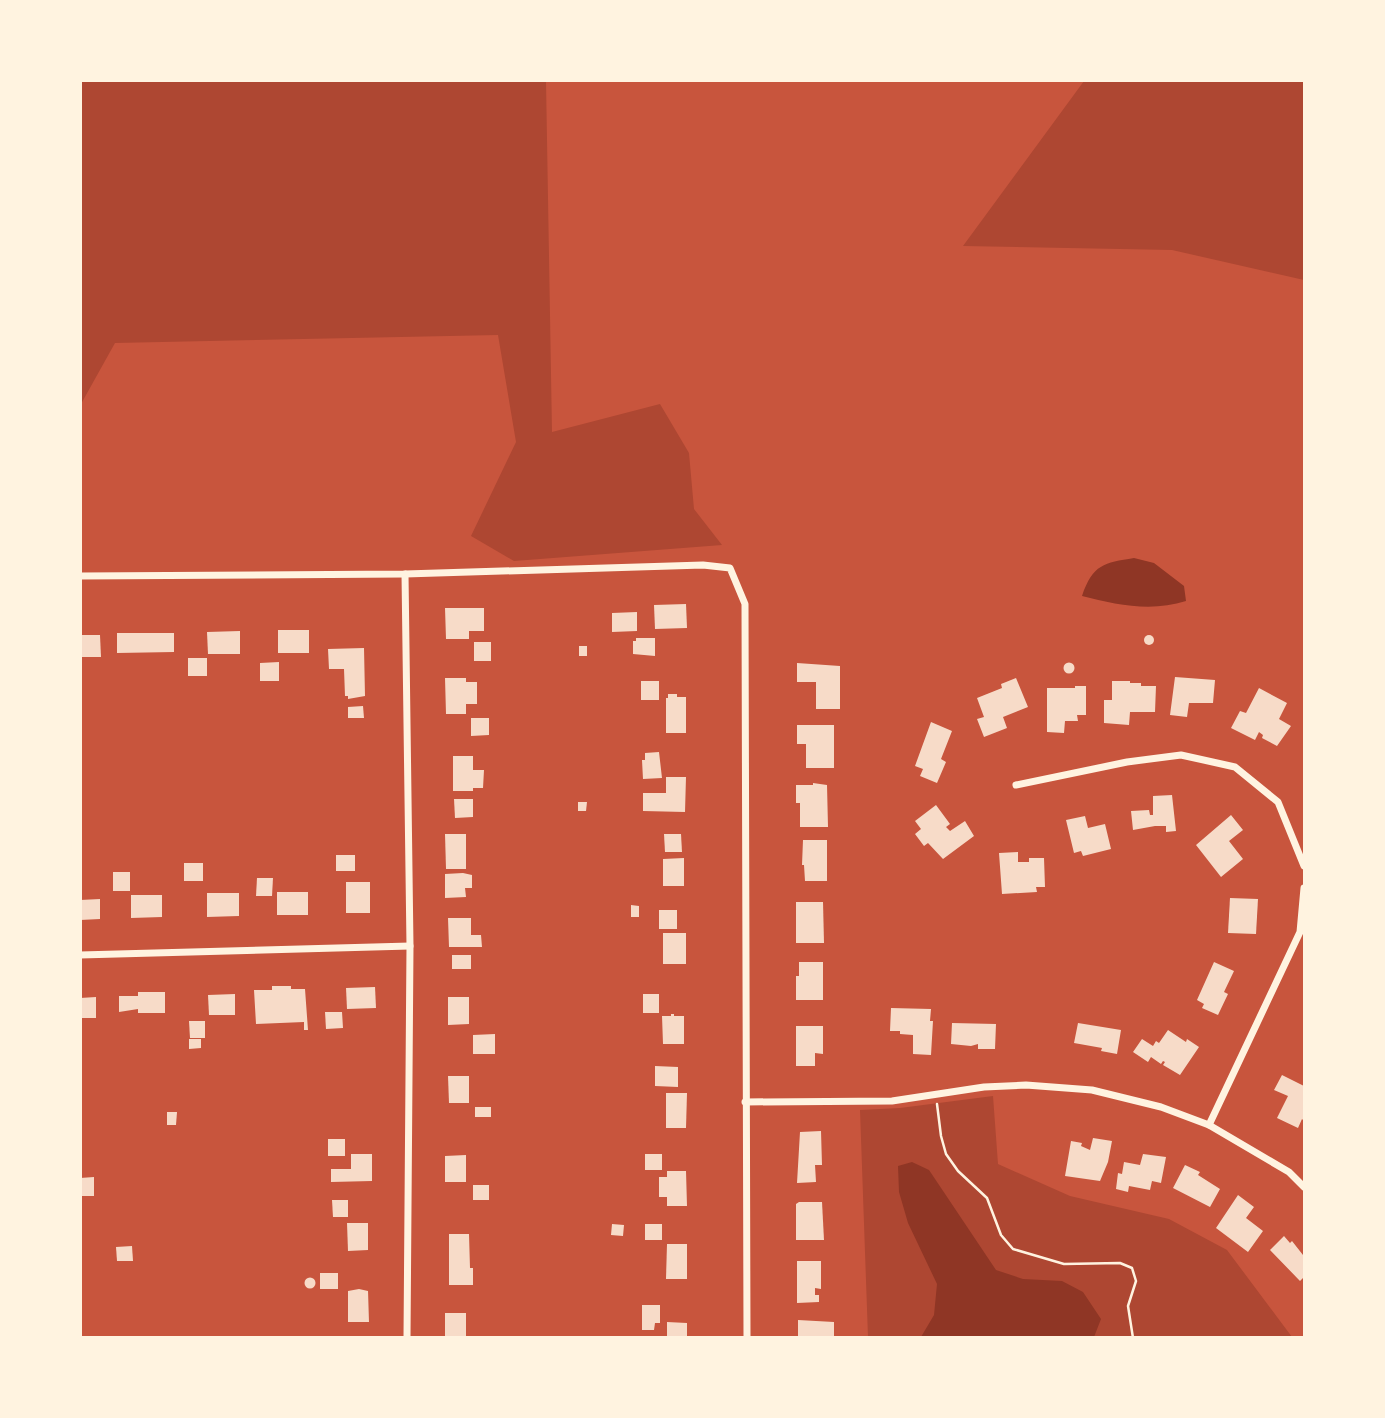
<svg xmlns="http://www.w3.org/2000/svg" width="1385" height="1418" viewBox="0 0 1385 1418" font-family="Rubik,sans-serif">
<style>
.green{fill:#ae4732}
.water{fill:#8f3625}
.building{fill:#f7dbc8}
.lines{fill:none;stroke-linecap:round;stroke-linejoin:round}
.path{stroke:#fff3e0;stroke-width:2.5}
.minor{stroke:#fff3e0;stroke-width:7}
</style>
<rect width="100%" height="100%" fill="#c8553d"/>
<g class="green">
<path d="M81 80 546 81 552 432 660 404 689 453 694 509 722 545 514 561 471 536 516 442 498 335 115 343 81 404Z"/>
<path d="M1084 81H1304V280L1172 250 963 246Z"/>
<path d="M993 1096 998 1164 1070 1196 1169 1219 1227 1250 1292 1337H868L860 1110 900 1108Z"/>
</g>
<g class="water">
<path d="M1134 558 1154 563 1184 586 1186 601C1152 612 1116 605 1082 596 1093 564 1104 563 1134 558Z"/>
<path d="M912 1162 929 1170 996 1270 1023 1279 1062 1281 1083 1292 1101 1319 1094 1337H921L934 1315 937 1284 908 1223 899 1192 898 1166Z"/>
</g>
<g class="building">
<path d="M686 604 687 628 655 629 654 605Z"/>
<path d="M445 608H484V631H469V639H446Z"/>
<path d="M637 612V631L612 632V613Z"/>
<rect x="278" y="630" width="31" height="23"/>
<path d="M240 631V654H208L207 632Z"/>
<path d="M117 633H174V652L117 653Z"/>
<circle cx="1149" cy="640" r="5"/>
<path d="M80 635H100L101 657H80Z"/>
<path d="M636 638H655V656L633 654V641H636Z"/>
<rect x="474" y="642" width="17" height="19"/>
<rect x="579" y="646" width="8" height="10"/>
<path d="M364 648 365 696 348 699V696H345L344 669H329L328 649Z"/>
<rect x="188" y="658" width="19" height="18"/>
<path d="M279 662V681H260V663Z"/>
<circle cx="1069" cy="668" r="5.5"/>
<path d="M797 663 840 666V709H816V682H797Z"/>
<path d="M1175 677 1215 680 1213 703H1189L1187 717 1170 715Z"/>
<path d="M445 678H466V682H477V704H466V714H446Z"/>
<path d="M1016 678 1028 707 1003 717 1007 728 984 737 977 719 984 717 977 698 1002 688 1001 684Z"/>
<rect x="641" y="681" width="18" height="19"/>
<path d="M1112 681H1130V683H1141V686H1156L1155 712H1130L1129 725 1104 723V700H1112Z"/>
<path d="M1075 686H1086V715H1077L1078 721H1065L1064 733 1047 732V688H1075Z"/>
<path d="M1259 688 1287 703 1279 719 1291 726 1277 746 1262 738 1263 735 1259 732 1255 740 1231 728 1240 711 1246 713Z"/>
<path d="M668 694H677V697H686V733H666V698H668Z"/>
<path d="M363 706 364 718H348V707Z"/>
<path d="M471 718H489V735L471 736Z"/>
<path d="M931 722 952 731 941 759 946 762 937 783 920 776 923 769 915 766Z"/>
<path d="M797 725H834V768H806V744H797Z"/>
<path d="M659 752 662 778 643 779 642 760H645V753Z"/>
<path d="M453 756H473V770H484L483 788H473V791H453Z"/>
<path d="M666 777H686L685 812 643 811V793H666Z"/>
<path d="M813 783 827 785 828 827H800V803H796V785H813Z"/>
<path d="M1172 795 1176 831 1166 832V826H1155L1133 830 1131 811 1149 810 1150 815H1153V796Z"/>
<path d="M454 799H473V817L455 818Z"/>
<path d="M578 802H587L586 811H578Z"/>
<path d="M936 805 950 824 946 827 950 831 965 821 974 836 943 859 928 843 924 846 915 834 921 829 915 821Z"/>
<path d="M1231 815 1243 830 1229 841 1243 859 1221 877 1196 845Z"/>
<path d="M1085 816 1088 828 1105 824 1111 849 1083 856 1081 851 1074 853 1066 820Z"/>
<path d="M445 834H466V869H446Z"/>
<path d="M664 834H681L682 852H665Z"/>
<path d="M803 840H827V881H805L804 865H802Z"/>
<path d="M1018 852V862H1029V858H1044L1045 887H1036L1037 892 1002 894 999 853Z"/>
<rect x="336" y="855" width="19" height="16"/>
<path d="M684 858V886H663V859Z"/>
<rect x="184" y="863" width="19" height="18"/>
<rect x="113" y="872" width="17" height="19"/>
<path d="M463 873 472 875V888H465L466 897 445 898V874Z"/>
<path d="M257 878H273L272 896H256Z"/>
<rect x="346" y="882" width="24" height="31"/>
<rect x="277" y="892" width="31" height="23"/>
<path d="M207 893H239V916L207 917Z"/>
<path d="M131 895H162V917L131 918Z"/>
<path d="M1230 898 1258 899 1256 934 1228 933Z"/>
<path d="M100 899V919L80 920V900Z"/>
<path d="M796 902H823L824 943H796Z"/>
<path d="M631 905 639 906V917H631Z"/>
<rect x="659" y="910" width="18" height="19"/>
<path d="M448 918H471V935H481L482 947H449Z"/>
<rect x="663" y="933" width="23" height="31"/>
<rect x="452" y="955" width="19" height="14"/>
<path d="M799 962H823V1000H796V976H799Z"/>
<path d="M1214 962 1234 971 1224 992 1228 994 1218 1015 1202 1008 1204 1004 1197 1000Z"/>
<path d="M272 986H291V989H305L308 1030H304V1022L256 1024 254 990H272Z"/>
<path d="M375 987 376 1008 347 1009 346 988Z"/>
<path d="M138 992H165V1013H138V1009L119 1012V996H138Z"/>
<path d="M235 994V1015H209L208 995Z"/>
<rect x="643" y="994" width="16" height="19"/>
<path d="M96 997V1018H80V998Z"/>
<path d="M448 997H469V1024L448 1025Z"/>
<path d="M891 1008 931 1009 930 1021H933L931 1055 913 1054V1035L900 1034V1031H890Z"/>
<path d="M325 1012H342L343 1028 326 1029Z"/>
<path d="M671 1014H674V1016H684V1044H663L662 1016H671Z"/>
<path d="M189 1021H205V1038H190Z"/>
<path d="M952 1023 996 1024 995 1049H978V1044L971 1046 951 1044Z"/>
<path d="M1078 1023 1121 1030 1117 1054 1101 1051 1102 1048 1074 1043Z"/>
<path d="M796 1026H823V1054L815 1053V1066H796Z"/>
<path d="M1168 1030 1186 1042 1187 1039 1199 1047 1180 1075 1163 1065 1165 1062 1163 1061 1161 1064 1151 1057 1148 1062 1133 1052 1142 1039 1153 1046 1156 1041 1159 1043Z"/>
<path d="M495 1034V1054H473V1035Z"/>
<path d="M189 1039H201V1048L189 1049Z"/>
<path d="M655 1066 678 1067V1087L655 1086Z"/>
<path d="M1282 1075 1304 1086V1121L1302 1119 1298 1128 1277 1118 1288 1096 1274 1090Z"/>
<path d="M448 1076H469V1103H449Z"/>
<path d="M666 1093H687L686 1128H666Z"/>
<rect x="475" y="1107" width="16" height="10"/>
<path d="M167 1112H177L176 1125H167Z"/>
<path d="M821 1131 822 1165H815L816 1182 797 1183 800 1132Z"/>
<path d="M1093 1138 1112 1141 1108 1162 1100 1181 1065 1176 1071 1141 1082 1143 1081 1146 1090 1150Z"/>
<rect x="328" y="1139" width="17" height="17"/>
<path d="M351 1154H372V1181L331 1182V1169H351Z"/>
<rect x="645" y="1154" width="17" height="16"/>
<path d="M1143 1154 1166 1157 1161 1183 1152 1181 1150 1190 1129 1186 1128 1192 1116 1189 1118 1173 1122 1174 1124 1162 1140 1165Z"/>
<path d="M466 1155V1182H445V1156Z"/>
<path d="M1185 1165 1200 1172 1198 1175 1220 1189 1210 1207 1173 1188Z"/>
<path d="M667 1171H686L687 1206H667V1197H659V1177H667Z"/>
<path d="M94 1177V1196H80V1178Z"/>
<rect x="473" y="1185" width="16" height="15"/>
<path d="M1238 1195 1254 1207 1246 1218 1263 1231 1248 1252 1216 1228Z"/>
<path d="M332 1200H348V1217H333Z"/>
<path d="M799 1202H822L824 1240H796V1204Z"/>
<path d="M347 1223H368V1250L348 1251Z"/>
<path d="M612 1224 624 1225 623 1236 611 1235Z"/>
<rect x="645" y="1224" width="17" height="16"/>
<path d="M449 1234H469L470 1268H473V1285H449Z"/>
<path d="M1284 1236 1290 1243 1292 1241 1303 1255 1304 1253V1277L1300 1281 1270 1250Z"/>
<path d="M667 1244H687V1279H666Z"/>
<path d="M132 1246 133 1261H117L116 1247Z"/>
<path d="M797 1261H821V1289L815 1288V1295H819V1302L797 1303Z"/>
<rect x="320" y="1273" width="18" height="16"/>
<circle cx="310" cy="1283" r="5.5"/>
<path d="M359 1289 368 1291 369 1322H348V1291Z"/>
<path d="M642 1305H660V1323H655L654 1330H642Z"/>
<rect x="445" y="1313" width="21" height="25"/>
<path d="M798 1320 834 1322V1338H798Z"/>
<path d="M667 1322 687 1323V1338H667Z"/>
</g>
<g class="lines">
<path class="path" d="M937 1104 941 1136 946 1154 958 1171 987 1198 1001 1235 1013 1249 1064 1264 1120 1263 1132 1268 1136 1281 1128 1306 1133 1338"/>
<g class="minor">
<path d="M405 574 410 946 407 1338"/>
<path d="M80 576 405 574 703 565 730 568 745 604 747 1338"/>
<path d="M1016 785 1127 762 1181 755 1235 767 1278 802 1304 866"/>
<path d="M80 955 410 946"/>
<path d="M745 1102 892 1101 984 1087 1026 1085 1092 1090 1161 1107 1209 1125 1289 1172 1304 1187"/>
<path d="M1209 1125 1300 932 1304 888"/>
</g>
</g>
<rect width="1385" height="1418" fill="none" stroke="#fff3e0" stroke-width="164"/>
</svg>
